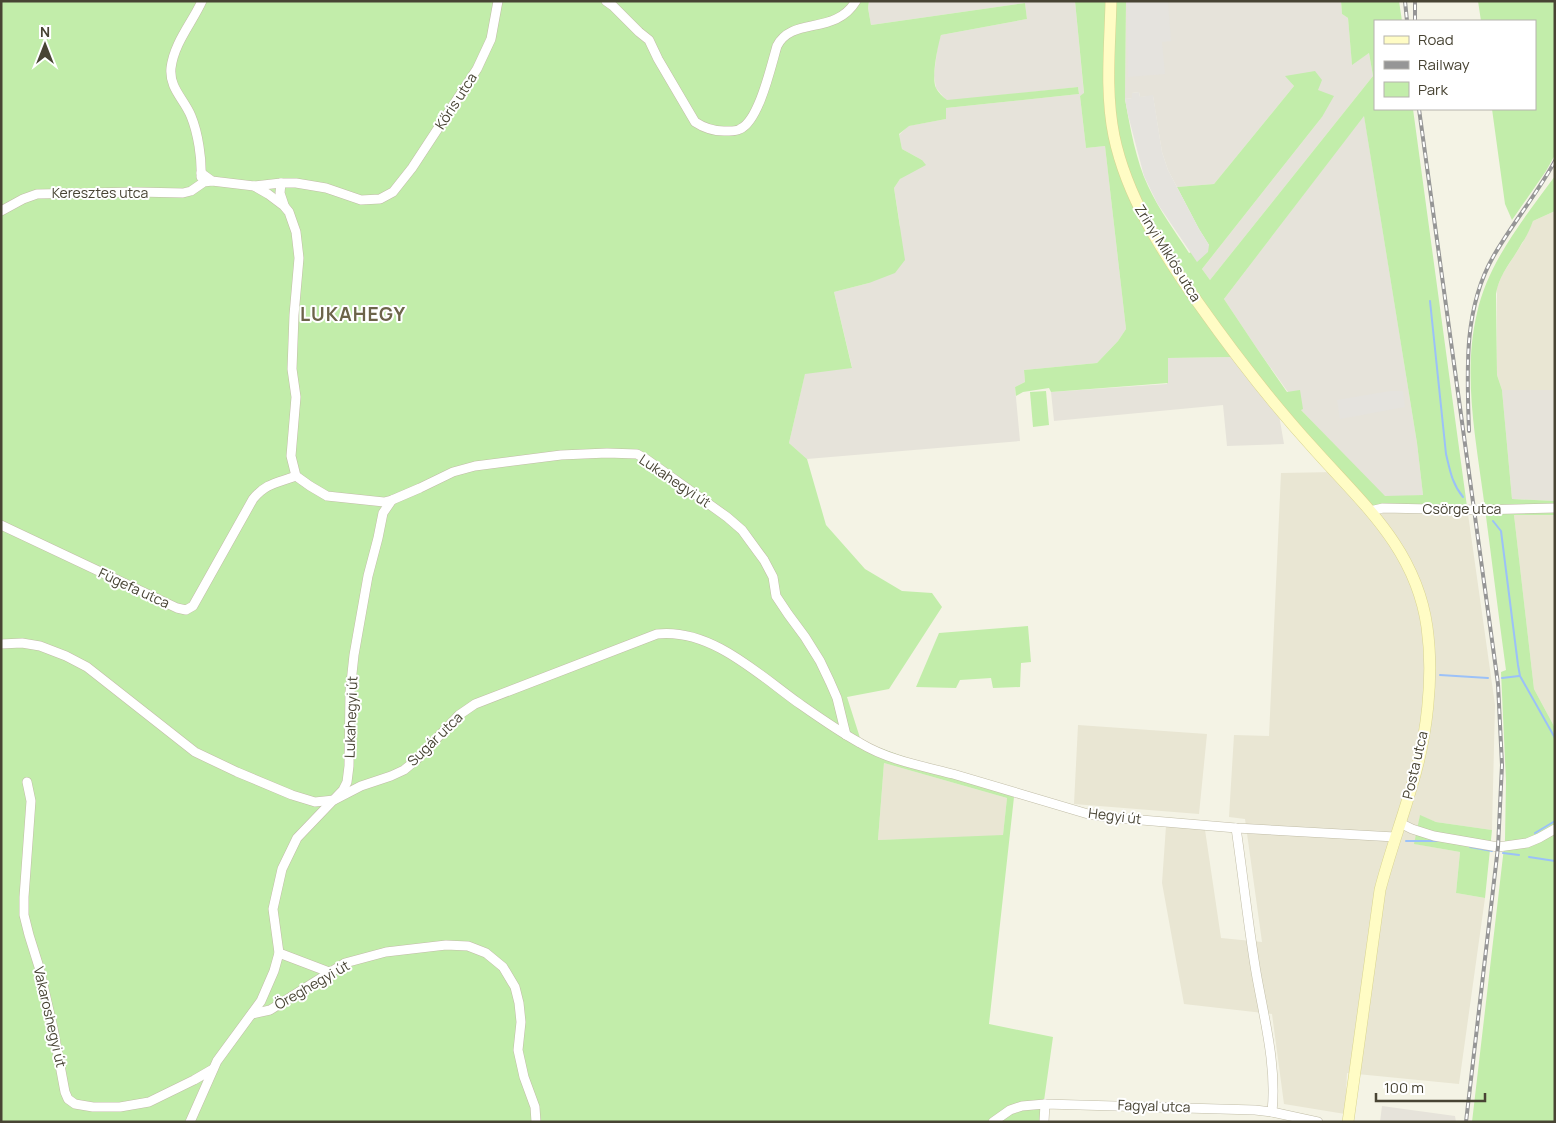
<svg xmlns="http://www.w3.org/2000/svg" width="1556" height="1123" viewBox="0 0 1556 1123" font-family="Manrope,sans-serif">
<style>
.residential{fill:#e9e6d3}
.industrial{fill:#e6e3da}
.green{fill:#c2edaa;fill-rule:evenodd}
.parking{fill:#e5e3de}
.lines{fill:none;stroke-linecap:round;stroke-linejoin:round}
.stream{stroke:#9bc1f8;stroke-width:2}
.street-casing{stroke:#c1bda7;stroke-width:10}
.secondary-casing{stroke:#d9d490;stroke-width:12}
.street{stroke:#fff;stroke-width:9}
.secondary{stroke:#fffcc5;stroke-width:11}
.rail-casing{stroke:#969696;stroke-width:4}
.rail{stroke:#fff;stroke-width:2;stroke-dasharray:5.5;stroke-linecap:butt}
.labels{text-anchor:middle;stroke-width:4;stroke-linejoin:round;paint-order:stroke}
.street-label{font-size:14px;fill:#484434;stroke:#fff}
.district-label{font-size:19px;font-weight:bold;letter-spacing:1px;fill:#6c644a;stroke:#fff}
</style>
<rect width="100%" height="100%" fill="#f4f3e5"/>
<g class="residential">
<path d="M1555 211V390H1502L1497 375V288L1502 275 1523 242 1533 221Z"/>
<path d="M1335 472 1468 514 1495 705 1492 830 1436 822 1420 816 1415 844 1460 852 1456 893 1485 898 1459 1084 1347 1073 1345 1114 1284 1104 1272 1014 1184 1004 1162 883 1166 826 1205 830 1221 938 1262 942 1245 819 1229 817 1234 735 1269 736 1281 473Z"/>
<path d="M1514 515H1555V728L1534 689Z"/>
<path d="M1078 725 1207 734 1199 814 1074 804Z"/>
<path d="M884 763 1007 798 1003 836 878 840Z"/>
</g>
<g class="industrial">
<path d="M869 1H1075L1084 94 1080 96 1086 148 1105 146 1126 329 1118 341 1097 363 1024 370 1025 382 1015 387 1020 441 807 459 789 443 805 373 852 367 834 292 869 283 900 226 894 188 900 179 922 160 902 149 899 135 908 126 946 119V108L1079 94 1078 87 947 101 936 88 934 75 938 43 941 35 1027 19 1025 3 871 25 868 8Z"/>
<path d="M1126 1H1341L1342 14 1348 18 1352 64 1369 53 1373 76 1210 280 1202 269 1322 117 1318 90 1286 76 1294 86 1214 184 1177 187 1168 170 1162 152 1153 96 1140 97 1139 92 1132 93 1133 98 1125 99Z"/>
<path d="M1364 115 1417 443 1423 495 1385 497 1300 409 1258 350 1224 299Z"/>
<path d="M1234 357 1279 415 1284 444 1227 446 1223 405 1054 421 1051 392 1167 384 1168 358Z"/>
<path d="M1502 390H1555V501L1512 499Z"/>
<path d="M1382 1106 1455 1116 1456 1122H1380Z"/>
</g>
<g class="green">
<path d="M1 1H869L868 8 871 25 1025 3 1027 19 941 35C938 45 931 78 936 88 938 92 943 97 947 100L1078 87 1079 94 946 108V119L909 126 899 134 902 149 922 160 926 165 900 179 894 188 905 260 895 273 869 283 834 292 852 368 805 374 789 443 807 459 826 525 865 569 902 591 932 593 942 607 889 689 847 697 861 741 1014 797 989 1024 1053 1037 1041 1122H1ZM884 763 1007 798 1003 835 878 840Z"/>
<path d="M1075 1H1126L1125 99C1130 127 1136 161 1148 186 1159 210 1175 231 1189 253L1209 245 1199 229 1177 187 1214 184 1294 86 1285 76 1315 71 1322 80 1318 90 1334 96 1322 117 1202 269 1210 280 1373 76 1369 53 1352 65 1348 18 1342 14 1341 1H1399L1402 21H1375V109H1413L1468 514 1371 512 1234 357 1168 358V383L1051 392 1049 388 1023 392 1016 396 1015 387 1025 382 1024 370 1097 363 1118 341 1126 329 1105 146 1086 148 1080 96 1084 93ZM1364 116 1417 443 1423 495 1385 496 1301 410 1303 409 1300 390 1287 392 1258 350 1224 299Z"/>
<path d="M1478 1H1555V155L1546 171 1512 220 1505 204 1492 109H1535V21H1481Z"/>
<path d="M1555 176V211L1533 221C1530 229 1527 236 1522 243 1513 260 1499 274 1496 294L1497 375 1502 390 1512 499 1555 501V515H1514L1534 689 1555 728V1122H1472L1505 839 1506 781 1501 672 1506 670C1498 612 1491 553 1483 494 1475 435 1463 372 1477 313 1488 262 1525 217 1555 176Z"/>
<path d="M1046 391 1049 425 1033 427 1030 392Z"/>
<path d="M1028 626 1031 662 1021 663 1020 687 993 688 991 678 960 680 956 688 916 687 939 633Z"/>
<path d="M1420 815 1436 822 1492 830 1485 898 1456 893 1460 852 1414 844Z"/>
</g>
<g class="parking">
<path d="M1127 1 1168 2 1171 41 1162 42 1165 74 1128 77Z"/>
<path d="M1139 92 1140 97 1153 95 1162 152 1168 170 1199 229 1209 245 1208 252 1197 262 1157 203 1144 176 1128 115 1125 99 1132 98V93Z"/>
<path d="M1390 391H1403L1405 407 1340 419 1337 400Z"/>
</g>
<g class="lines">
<g class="stream">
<path d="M1430 301 1446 454C1450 470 1452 484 1463 497"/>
<path d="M1493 521 1501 531 1518 665 1520 676 1555 738"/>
<path d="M1440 675 1488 678"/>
<path d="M1502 678 1519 676"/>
<path d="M1535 833 1555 821"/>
<path d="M1406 841H1441"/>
<path d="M1470 847 1492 851"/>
<path d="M1503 853 1519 855"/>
<path d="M1529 857 1555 861"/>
</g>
<defs>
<g id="street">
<path d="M606 1 613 6 639 32 649 40 658 59 695 122C704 128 713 131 724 131 729 131 735 132 740 129 759 121 771 66 777 46 792 16 835 36 856 1"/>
<path d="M201 173 212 181 254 186 268 194 284 206 289 212 296 232 299 258 294 315 292 369 296 397 291 456 296 476 310 486 327 496 384 502 392 500 420 488 453 472 475 466 561 455 607 453 637 454 646 459 727 517 742 530 764 560 773 577 776 596 788 614 805 637 820 661 830 682 837 698 846 735"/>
<path d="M201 177C202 159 198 133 191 116 184 99 169 88 171 68 174 43 192 23 202 1"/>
<path d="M254 186 281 183"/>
<path d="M284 205 280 193 281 183H296L326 188 361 200 380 199 393 192 412 168 477 69 491 39 498 1"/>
<path d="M1 211 23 199 37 194 137 192 183 193 191 191 204 182 212 181"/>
<path d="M1370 511 1383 508 1478 510 1555 508"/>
<path d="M1 525 177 608 186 610 193 606 253 499C266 483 277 483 296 476"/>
<path d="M1 644 22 643 40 646 66 656 87 667 195 752 237 772 292 795 315 802 334 800 361 786 391 776 404 770 416 760 459 715 475 704 657 634C710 628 757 673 797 702 817 716 838 731 860 743 888 760 922 766 953 774 998 787 1043 801 1088 814L1106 817 1236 828 1395 837"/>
<path d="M27 782 31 801 24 897V915L29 935 39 967 53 1028 65 1092 68 1099 75 1104 93 1107H120L149 1102 194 1080 213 1069"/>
<path d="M1400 823 1412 829 1434 836 1498 847 1527 843 1539 838 1555 829"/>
<path d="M1236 828C1243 876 1248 924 1256 972 1264 1018 1277 1066 1272 1112"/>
<path d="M279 953 329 972"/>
<path d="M252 1014 270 1010 345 963 386 952 446 945 468 946 486 953 503 967 515 987 519 1003 521 1022 518 1050 524 1077 535 1107 536 1122"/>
<path d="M190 1122 217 1061 261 1001 274 971 279 953 273 909 282 869 297 838 343 790 347 782 349 766 350 692 354 655 368 576 378 538 383 513 392 500"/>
<path d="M993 1122 1010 1110 1022 1106 1045 1104 1255 1110 1272 1112 1318 1122"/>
<path d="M1044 1122 1045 1104"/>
</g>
<path id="secondary" d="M1111 1C1110 45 1105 92 1114 136 1127 198 1163 253 1199 304 1235 355 1272 403 1314 449 1363 504 1416 549 1427 627 1434 677 1427 737 1412 785 1402 820 1389 855 1380 890L1348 1122"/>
</defs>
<use href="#street" class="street-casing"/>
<use href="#secondary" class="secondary-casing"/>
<use href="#street" class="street"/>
<use href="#secondary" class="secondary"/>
<defs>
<g id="rail">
<path d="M1405 1 1407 21"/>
<path d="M1415 21V1"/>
<path d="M1419 109 1498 684 1502 765 1498 847 1466 1122"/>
<path d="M1469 431C1467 372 1463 310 1493 257 1512 224 1537 194 1555 161"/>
</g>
</defs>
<use href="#rail" class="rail-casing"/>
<use href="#rail" class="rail"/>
</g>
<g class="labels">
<g class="street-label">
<text transform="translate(456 101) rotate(-57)" y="5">Kőris utca</text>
<text x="100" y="198">Keresztes utca</text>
<text transform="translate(1168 253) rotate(58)" y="5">Zrínyi Miklós utca</text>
<text transform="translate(675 481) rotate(34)" y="5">Lukahegyi út</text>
<text x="1462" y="514">Csörge utca</text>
<text transform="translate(134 588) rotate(25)" y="5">Fügefa utca</text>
<text transform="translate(351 717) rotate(-88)" y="5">Lukahegyi út</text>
<text transform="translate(435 739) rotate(-44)" y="5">Sugár utca</text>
<text transform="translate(1415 765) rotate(-77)" y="5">Posta utca</text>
<text transform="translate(1115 816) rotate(7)" y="5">Hegyi út</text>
<text transform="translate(312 985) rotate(-30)" y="5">Öreghegyi út</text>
<text transform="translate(50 1017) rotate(77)" y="5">Vakaroshegyi út</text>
<text transform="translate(1154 1106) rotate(2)" y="5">Fagyal utca</text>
</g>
<g class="district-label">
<text x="353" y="321">LUKAHEGY</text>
</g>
</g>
<rect width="1556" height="1123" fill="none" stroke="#484434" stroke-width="5"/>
<rect x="1374" y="20" width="162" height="90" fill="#ffffff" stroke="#b6b4ae"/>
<rect x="1384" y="36" width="25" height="8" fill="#fffcc5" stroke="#b6b4ae"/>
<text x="1418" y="45" font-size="15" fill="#484434">Road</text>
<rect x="1384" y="61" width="25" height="8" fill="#969696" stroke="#b6b4ae"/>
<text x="1418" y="70" font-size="15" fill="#484434">Railway</text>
<rect x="1384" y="82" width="25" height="15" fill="#c2edaa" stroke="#b6b4ae"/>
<text x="1418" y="95" font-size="15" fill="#484434">Park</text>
<g transform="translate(45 45)" stroke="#ffffff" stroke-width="4" paint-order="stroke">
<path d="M0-4L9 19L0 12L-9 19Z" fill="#484434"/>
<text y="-8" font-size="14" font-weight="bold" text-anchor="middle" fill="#484434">N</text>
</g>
<path d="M1376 1093v8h109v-8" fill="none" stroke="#484434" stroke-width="2.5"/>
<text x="1384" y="1093" font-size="15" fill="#484434" stroke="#ffffff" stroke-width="4" paint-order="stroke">100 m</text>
</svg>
